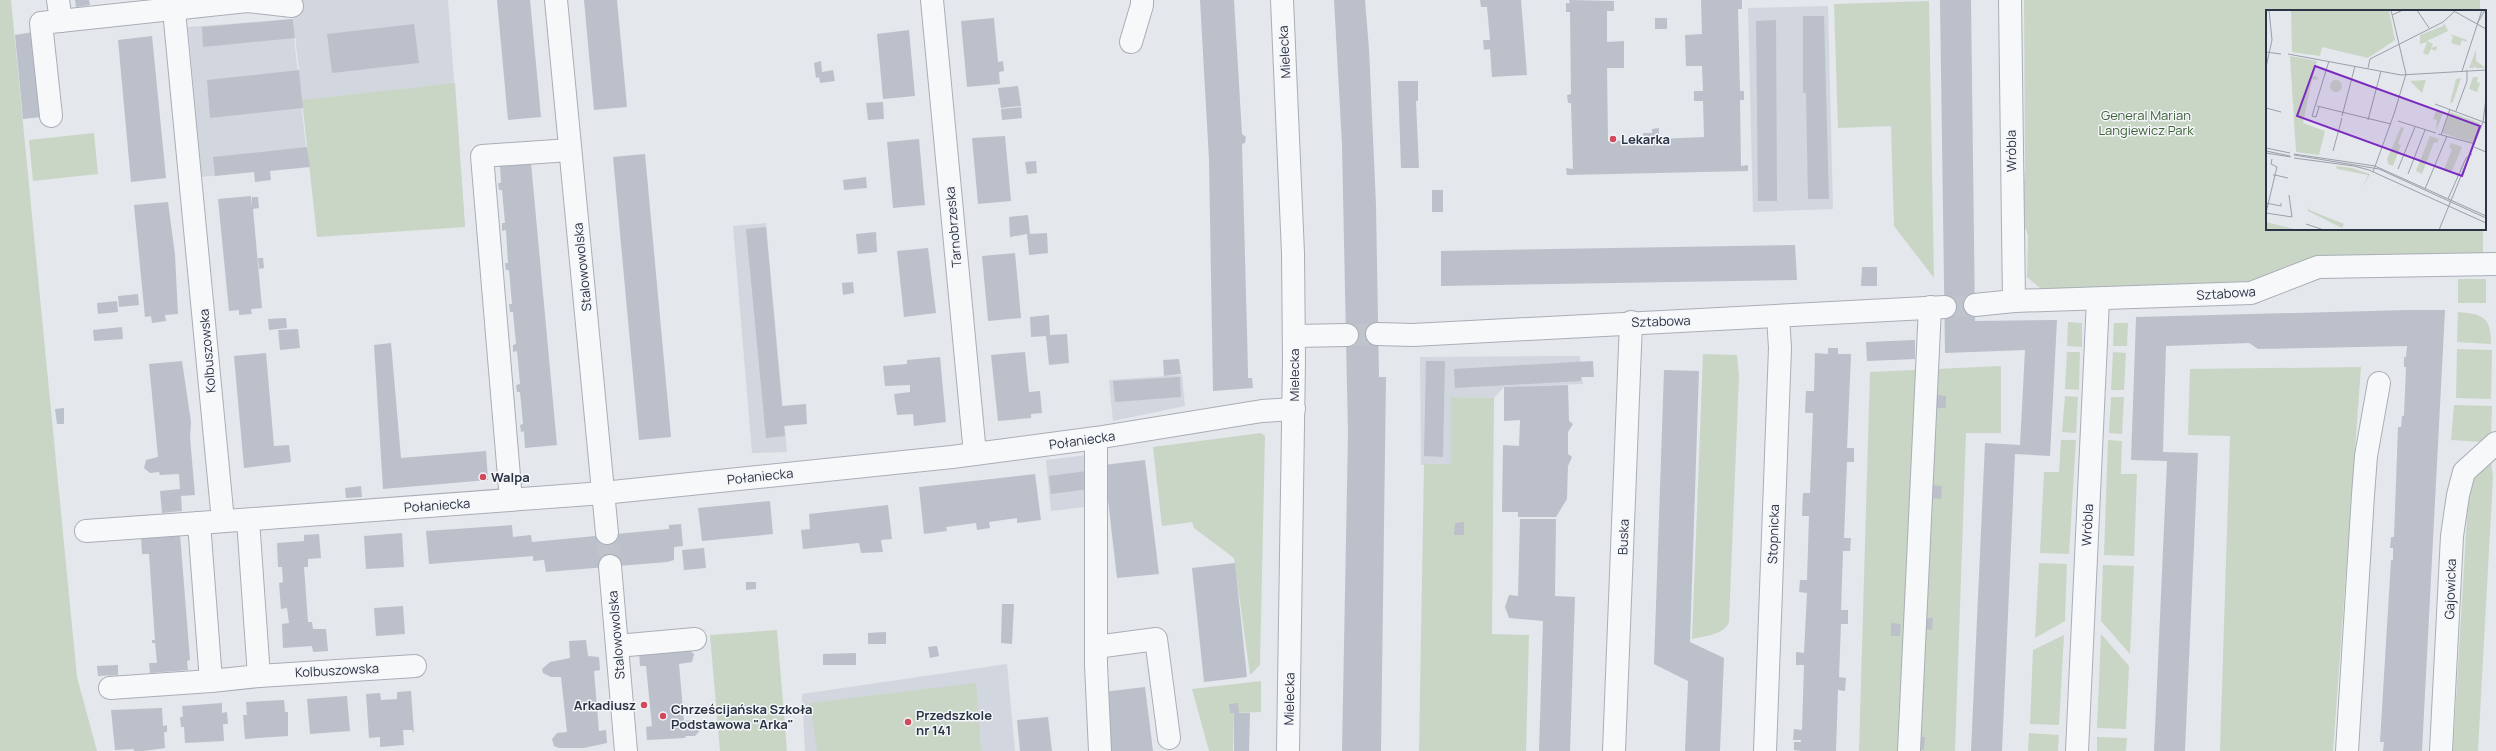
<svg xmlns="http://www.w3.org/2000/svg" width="2496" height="751" viewBox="0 0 2496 751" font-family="Manrope,sans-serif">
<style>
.built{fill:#d2d6de}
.green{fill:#c9d6c5}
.building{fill:#bbc0ca}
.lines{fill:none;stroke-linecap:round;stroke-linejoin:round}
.minor-tunnel{stroke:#bfc3cb;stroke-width:22;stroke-dasharray:22 11;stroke-linecap:butt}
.minor-casing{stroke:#a9aeb7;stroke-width:24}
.minor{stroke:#f7f8fa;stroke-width:22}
.poi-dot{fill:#d1495b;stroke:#f4f6f9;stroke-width:1.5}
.labels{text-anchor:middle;stroke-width:3;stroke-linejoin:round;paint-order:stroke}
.street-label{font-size:13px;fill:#2b3445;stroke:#f4f6f9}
.park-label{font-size:13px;fill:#3f6138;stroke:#f4f6f9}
.poi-label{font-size:13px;font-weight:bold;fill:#2b3445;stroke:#f4f6f9;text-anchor:start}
.inset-road{fill:none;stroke:#9a9fa9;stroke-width:1}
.view{fill:#7b2cbf;fill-opacity:0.15;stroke:#7b2cbf;stroke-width:2}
.inset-edge{fill:none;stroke:#2b3445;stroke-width:2}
</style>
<rect width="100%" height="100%" fill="#e4e7ec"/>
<g class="built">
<path d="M291 0H448L465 227 310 167Z"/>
<path d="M1828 6 1833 209 1753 212 1748 8Z"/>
<path d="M292 19 308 166 202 177 188 27Z"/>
<path d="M766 223 787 452 752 453 733 226Z"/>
<path d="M1580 356 1583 384 1504 387 1494 398 1451 397V464L1421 465 1420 357Z"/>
<path d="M1182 375 1185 406 1113 421 1109 380Z"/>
<path d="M1087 455 1093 506 1051 511 1046 460Z"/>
<path d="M1007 664 1015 751H805L802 694Z"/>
</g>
<g class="green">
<path d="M0 0H11L77 677 97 751H0Z"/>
<path d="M2024 0H2480V11H2267V229H2483V258L2256 283 2049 292 2040 288 2027 277 2028 235 2021 216 2025 170Z"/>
<path d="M1929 1 1934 278 1894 226 1891 126 1838 128 1834 4Z"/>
<path d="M455 83 465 227 317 237 302 100Z"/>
<path d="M94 133 98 174 33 181 29 140Z"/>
<rect x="2458" y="279" width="28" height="24"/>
<path d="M2458 312C2483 314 2491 317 2491 344L2457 342Z"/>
<path d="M2068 322 2082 323V347L2067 346Z"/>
<path d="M2114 323H2128L2127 346H2113Z"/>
<path d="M2457 349 2492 350 2491 399 2456 398Z"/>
<path d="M2067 352H2080L2079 390 2065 389Z"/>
<path d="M2113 352 2126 353 2124 390H2111Z"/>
<path d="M1703 354 1737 355 1739 376 1729 622C1724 635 1705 636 1692 639Z"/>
<path d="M2001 366V433H1966L1955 751H1859L1870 372Z"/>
<path d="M2361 367 2333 751H2220L2230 436 2188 435 2190 369Z"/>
<path d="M2065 396 2078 397 2076 433 2062 432Z"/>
<path d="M1451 397 1494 398 1492 634 1529 635 1526 751H1419L1424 464H1451Z"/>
<path d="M2111 397H2124L2122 434 2109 433Z"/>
<path d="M2454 405 2492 406 2491 434 2482 442 2451 440Z"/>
<path d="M1261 433 1265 436 1260 665 1250 675 1234 558 1194 528 1192 522 1162 526 1153 447Z"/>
<path d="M2061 440H2076L2069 554 2040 553 2044 472H2059Z"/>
<path d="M2108 440 2122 441 2121 474H2137L2134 556 2104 555Z"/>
<path d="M2491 461 2493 477 2478 751H2453L2469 483Z"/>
<path d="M2039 563 2067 564 2065 621 2035 638Z"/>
<path d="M2103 565 2134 566 2130 654 2101 621Z"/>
<path d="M777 630 787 751H720L710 635Z"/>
<path d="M2101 634 2129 666 2126 729 2097 728Z"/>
<path d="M2064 635 2059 725 2030 724 2033 650Z"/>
<path d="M1261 681V712L1234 713 1233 751H1209L1192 689Z"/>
<path d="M976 683 981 751H817L810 703Z"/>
<path d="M2029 733 2059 735 2058 751H2028Z"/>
<path d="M2097 737 2127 738 2126 751H2097Z"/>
</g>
<g class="building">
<path d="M75 0H89L90 5 76 7Z"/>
<path d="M497 0H530L541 117 508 120Z"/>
<path d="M584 0H617L627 107 594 110Z"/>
<path d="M1200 0H1234L1242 134 1246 137 1245 143 1242 144 1248 371V378H1252L1253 388 1213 391 1209 160Z"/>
<path d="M1334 0H1365L1369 49 1376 205 1379 377H1386L1381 751H1342L1348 434 1342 145Z"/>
<path d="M1480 0H1521L1527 75 1492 77 1490 49 1484 50 1483 40H1490L1487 7H1481Z"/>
<path d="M1569 0 1614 1V11H1607V42L1624 41V68H1607L1608 141 1643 140V133H1652V129L1659 128V139L1704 137 1703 101H1694V91H1703L1702 66H1686L1685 35 1702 34 1701 0H1742V9H1738L1740 91H1744V100H1740L1741 166 1748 165V171L1567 175 1566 168 1573 169 1571 103H1568L1567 95 1571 94 1570 12H1566V3H1570Z"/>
<path d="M1940 0H1971L1975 321 2057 320 2050 456 2015 454 2002 751H1971L1985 443 2020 445 2025 350 1945 353Z"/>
<path d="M1803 16H1824L1829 199H1808L1806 93H1803Z"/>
<path d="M994 18 998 62 1003 61 1004 71 999 72 1000 84 967 87 961 21Z"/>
<rect x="1655" y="18" width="12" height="11"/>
<path d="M293 19 295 38 203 47 202 27Z"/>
<path d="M1776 20 1777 201H1758L1756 21Z"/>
<path d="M414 24 419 63 332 73 327 34Z"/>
<path d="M909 30 915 96 883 99 877 34Z"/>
<path d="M33 32 41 117 23 119 15 35Z"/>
<path d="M152 36 166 178 131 182 118 40Z"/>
<path d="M821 61 822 72 833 70 835 81 820 83 819 77 816 78 814 63Z"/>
<path d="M299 70 303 108 210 118 207 80Z"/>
<path d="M1398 81H1418V101H1416L1419 168H1401Z"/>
<path d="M1018 86 1021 106 1001 108 998 88Z"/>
<path d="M883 102 884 119 868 120 866 103Z"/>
<path d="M1021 107 1022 118 1002 120 1001 109Z"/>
<path d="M1005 136 1011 201 978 204 972 138Z"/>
<path d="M919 139 925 205 893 208 887 142Z"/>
<path d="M307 147 310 167 270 171 271 180 255 182 254 172 215 176 213 157Z"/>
<path d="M645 154 671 437 639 440 613 157Z"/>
<path d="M1036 161 1037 173 1027 174 1025 162Z"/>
<path d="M531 163 557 445 525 448 524 431 521 432 520 425 523 424 520 392H517L516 385 520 384 517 351 513 352V345L516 344 513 312H510L509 304H512L509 270H506L505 263H508L506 230 502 231V223H505L502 190H499L498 183H501L500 166Z"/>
<path d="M866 177 867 188 844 190 843 180Z"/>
<rect x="1432" y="190" width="11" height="22"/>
<path d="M251 196 252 207V197H258L259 208 253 209 262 308 251 309 252 314 239 315V310L229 311 218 199Z"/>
<path d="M168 202 175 255 178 314 165 315 166 321 152 323 151 316 145 317 134 205Z"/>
<path d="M1028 215 1030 234 1047 233 1048 253 1029 255 1027 234 1010 237 1009 217Z"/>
<path d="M766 227 782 406 806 404 807 424 784 426 785 436 766 438 746 229Z"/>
<path d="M876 232 877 252 858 254 856 234Z"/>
<path d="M1795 245 1797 280 1441 286V251Z"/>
<path d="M928 248 936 313 904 317 897 251Z"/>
<path d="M1015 253 1021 318 988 321 982 256Z"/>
<path d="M258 258H263L264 268 259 269Z"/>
<path d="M1862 267H1877V286H1861Z"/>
<path d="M853 282 854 293 843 295 842 283Z"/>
<path d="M138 294 139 305 119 307 118 296Z"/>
<path d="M117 301 118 312 98 314 97 303Z"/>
<path d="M2408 310H2445L2422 751H2383L2384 742H2380L2391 560H2393V548H2390L2391 537H2394L2398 427H2401L2402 416H2404L2406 367H2404V357H2406L2407 346 2258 349 2249 343 2166 346 2163 452 2198 453 2185 751H2154L2167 461 2131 460 2136 317Z"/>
<path d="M1049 315 1050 335 1067 334 1069 363 1049 365 1046 336 1031 337 1030 317Z"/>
<path d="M286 318 287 328 269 330 268 319Z"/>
<path d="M122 327 123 339 94 341 93 330Z"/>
<path d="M298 329 300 348 280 350 278 330Z"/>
<path d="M1915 340V359L1867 361 1866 342Z"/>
<path d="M391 343 401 458 486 451 488 480 383 489 374 345Z"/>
<path d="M1828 348H1838V354H1851L1847 448H1854V462H1847L1844 538H1851L1850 551H1843L1841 610H1848V624H1841L1839 677 1846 678 1845 691 1838 690 1836 751H1801L1794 750V742H1801V740H1793L1794 729 1802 730 1804 665H1796V652L1804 653 1807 593 1799 592 1800 580H1807L1809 516H1802L1803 493H1810L1813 413H1805L1806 391H1814L1815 353 1828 354Z"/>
<path d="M1025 352 1029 392 1040 391 1042 413 1031 414V418L998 421 991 355Z"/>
<path d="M266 353 274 446 289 445 291 462 244 468 234 356Z"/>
<path d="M940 357 946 422 914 426 913 414 897 415 894 394 910 392V385L885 386 883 366 907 364V360Z"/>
<path d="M1179 359 1181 374 1164 376 1163 360Z"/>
<path d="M182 361 191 422 190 437 195 495 181 496 182 511 162 513 160 491 180 489 179 474 160 475 159 472 150 473 144 468 146 460 158 457 149 364Z"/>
<path d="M1426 361H1445L1443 457 1424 456Z"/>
<path d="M1593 361 1594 377H1581V381L1455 388 1454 369Z"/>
<path d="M1664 370 1699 371 1690 642 1724 658 1720 751H1685L1688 681 1654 664Z"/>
<path d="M1180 377 1181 397 1115 402 1113 381Z"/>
<path d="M1568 385 1569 421 1573 424 1568 432V454L1572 457 1568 466 1567 499 1556 517H1518V512H1502L1503 445 1519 446 1520 420 1504 421V387Z"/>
<path d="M1937 395 1946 396V408H1936Z"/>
<path d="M64 408V424H57L55 409Z"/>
<path d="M1145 460 1159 574 1117 578 1104 465Z"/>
<path d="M1087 471 1089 489 1051 494 1049 476Z"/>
<path d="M1035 474 1041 520 1017 523V518L989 522 990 528 977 530 976 523 946 527 947 531 924 534 919 487Z"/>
<path d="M1932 485 1942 486 1941 499 1931 498Z"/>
<path d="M361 486 362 497 346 498 345 488Z"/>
<path d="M770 501 773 534 702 541 698 508Z"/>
<path d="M888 505 892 539 881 540 883 552 861 553 859 543 803 549 801 530 810 529 809 514Z"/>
<path d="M1520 519H1556L1555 596 1575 597 1570 751H1539L1543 621 1509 618 1505 607 1509 595 1518 596Z"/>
<path d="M1464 522V535H1454L1455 523Z"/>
<path d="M681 524 683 546 674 547V560L667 562 546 572 544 560 533 561V556L429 564 426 531 512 525 513 537 531 535 532 542 669 529V525Z"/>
<path d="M402 533 404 567 366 569 364 536Z"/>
<path d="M180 534 190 660 187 661 188 670 150 673 149 663H157L155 643H152V640H155L149 554H142L141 537Z"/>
<path d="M319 534 321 558 308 559V567H304L306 594 308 622H312L313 629H326L328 651 313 652 312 646 283 648 282 624 289 623 287 608 281 609 279 583 283 582 282 567H278L277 543 304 541V535Z"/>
<path d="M704 548 706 568 684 570 682 550Z"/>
<path d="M1235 563 1247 677 1204 682 1192 568Z"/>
<path d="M746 582H756V589L746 590Z"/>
<path d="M1002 604H1014L1012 644 1001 643Z"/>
<path d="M403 606 405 634 376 636 374 608Z"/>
<path d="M1925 618H1933L1932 630 1924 629Z"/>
<path d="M1891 623 1901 624 1900 636H1891Z"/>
<path d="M886 632V644H868V633Z"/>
<path d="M586 640 588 656 599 657 600 670 594 671 599 731 606 730 607 743 584 748H559L554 746 552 739 557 733 567 732 561 677H551L543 673 542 669 550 662 570 658 569 641Z"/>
<path d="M937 646 939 656 930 658 928 647Z"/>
<path d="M688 649 694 654 692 662 679 664 684 721 694 720 698 722 701 729 695 736H686L685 738 647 740 646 727 652 726 646 666H640L639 653Z"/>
<path d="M856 653V665H823V654Z"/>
<path d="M118 665V675L98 676 97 666Z"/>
<path d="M1145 687 1153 751H1110L1103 692Z"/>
<path d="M411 691 414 733 412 730H403L404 745 380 747V737L369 738 366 694 380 693 381 700 397 699V692Z"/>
<path d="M347 696 350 731 310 734 307 699Z"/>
<path d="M284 700 285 712H288V736L245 739 243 715H247L246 702Z"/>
<path d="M222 703V713L227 712 228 724H223L224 741 185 743 184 727H181L180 717H183L182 706Z"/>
<path d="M1238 703 1239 713H1250L1249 751H1234V713H1230L1229 704Z"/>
<path d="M162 708 163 726 167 725V732H164L165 748 143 751H134V749L115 750 111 710Z"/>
<path d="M1048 717 1052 751H1020L1017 720Z"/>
<path d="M1915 736 1925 737 1924 750H1913Z"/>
</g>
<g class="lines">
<g class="minor-tunnel">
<path d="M1945 307 1975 305"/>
<path d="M1347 335 1377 334"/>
<path d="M607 533 610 566"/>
</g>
<defs>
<g id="minor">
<path d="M58 0 61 21"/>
<path d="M173 0 223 521"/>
<path d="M556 0 607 533"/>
<path d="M932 0 975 454"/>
<path d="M1282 0 1293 253 1294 360 1288 751"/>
<path d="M2010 0 2014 301"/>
<path d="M1131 42 1142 5V0"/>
<path d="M51 116 41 23 247 1 292 6"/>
<path d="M1975 305 2014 301 2251 293 2318 267 2496 264"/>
<path d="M1377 334 1413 335 1945 307"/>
<path d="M1294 336 1347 335"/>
<path d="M1096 438V665L1100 751"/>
<path d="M511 500 482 156 570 150"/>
<path d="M248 520 259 676 211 681 199 523 603 493 952 457 1096 438 1262 411 1294 409"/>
<path d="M86 531 199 523"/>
<path d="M610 566 626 751"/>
<path d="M617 646 695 639"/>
<path d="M1096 647 1156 639 1169 738"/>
<path d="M259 676 415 666"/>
<path d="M110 688 211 681"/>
<path d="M1614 751 1631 322"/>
<path d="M1765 751 1780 348 1778 317"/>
<path d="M1909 751 1930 307"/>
<path d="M2077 751 2098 299"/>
<path d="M2347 751 2363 495 2366 456 2379 383"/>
<path d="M2441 751 2452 536 2458 495 2464 472 2496 443"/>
</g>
</defs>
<use href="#minor" class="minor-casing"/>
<use href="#minor" class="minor"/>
</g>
<g class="poi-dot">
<circle cx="1613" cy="139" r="4"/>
<circle cx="483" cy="477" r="4"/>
<circle cx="644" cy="705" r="4"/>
<circle cx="663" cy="716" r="4"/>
<circle cx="908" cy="722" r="4"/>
</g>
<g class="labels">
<g class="street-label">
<text transform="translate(1284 52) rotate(-93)" y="5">Mielecka</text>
<text transform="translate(2011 151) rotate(-91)" y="5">Wróbla</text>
<text transform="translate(953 227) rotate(-95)" y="5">Tarnobrzeska</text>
<text transform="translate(582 267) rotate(-96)" y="5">Stalowowolska</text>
<text transform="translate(2226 293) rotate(-4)" y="5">Sztabowa</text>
<text transform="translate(1661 321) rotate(-2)" y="5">Sztabowa</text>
<text transform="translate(207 351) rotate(-95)" y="5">Kolbuszowska</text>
<text transform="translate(1294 375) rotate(-90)" y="5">Mielecka</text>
<text transform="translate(1082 440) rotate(-8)" y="5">Połaniecka</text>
<text transform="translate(760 476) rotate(-6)" y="5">Połaniecka</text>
<text transform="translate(437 505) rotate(-4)" y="5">Połaniecka</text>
<text transform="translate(2087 525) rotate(-87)" y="5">Wróbla</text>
<text transform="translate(1773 534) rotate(-88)" y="5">Stopnicka</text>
<text transform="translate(1623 537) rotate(-88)" y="5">Buska</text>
<text transform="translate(2450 589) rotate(-88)" y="5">Gajowicka</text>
<text transform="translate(616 635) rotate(-95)" y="5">Stalowowolska</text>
<text transform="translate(337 670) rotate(-3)" y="5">Kolbuszowska</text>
<text transform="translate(1289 699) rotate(-89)" y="5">Mielecka</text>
</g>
<g class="park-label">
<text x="2146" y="120">General Marian<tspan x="2146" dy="15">Langiewicz Park</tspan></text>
</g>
<g class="poi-label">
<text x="1621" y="144">Lekarka</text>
<text x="491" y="482">Walpa</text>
<text x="636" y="710" text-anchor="end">Arkadiusz</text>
<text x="671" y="714">Chrześcijańska Szkoła<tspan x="671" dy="15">Podstawowa "Arka"</tspan></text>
<text x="916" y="720">Przedszkole<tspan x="916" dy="15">nr 141</tspan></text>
</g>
</g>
<g transform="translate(2266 10)">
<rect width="220" height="220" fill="#e4e7ec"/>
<path d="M25 0H123L129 30 102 48 56 37 54 46 26 42ZM178 13 182 21 161 31 167 34 165 38 171 36 170 41 165 39 162 45 157 43 161 32 154 34V25L177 16ZM184 24 201 30 200 32 196 30 194 36 185 33 187 27ZM210 40V51L220 58H210L208 56V58H203ZM24 46 51 51 47 66 52 67 51 70 46 69 37 113 59 121 53 145 30 142ZM207 67H212L211 72 214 73 211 82 203 79ZM195 68 187 92 184 93 190 69ZM160 70 156 83 144 71ZM64 76a6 6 0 1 1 12 0a6 6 0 1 1-12 0ZM170 101 177 103 170 121 171 110 167 109ZM184 102 214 113 207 133 176 123ZM135 117 138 118 132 134 135 135 127 156 122 154 121 149ZM164 126 173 129 171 133 168 132 156 164 150 161ZM185 133 196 137 185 163 178 160 186 139 183 138ZM70 156 86 158 104 164 97 177 102 165 71 159ZM42 196 43 200 78 214 76 218 42 201ZM0 212 28 219V220H0Z" fill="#c9d6c5"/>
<path class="inset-road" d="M151 0 163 18M186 0 220 19M126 5 137 0M211 14 219 0M0 42 15 44M22 44 135 65 220 60M0 57 6 30 3 0M102 58 104 49 177 12 188 2M196 61 216 0M169 94 220 113M51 96 125 114M53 97 50 107 46 106 63 51M0 98 15 102M190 101 201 71V60M76 106 89 56M102 110 115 61M132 111 170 123M172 124 209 134M175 125 184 99M208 137 220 142M0 138 24 143M0 141 24 146M67 141 76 108M0 143 25 147M28 144 109 156 220 206M28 145 113 159 220 208M28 148 88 156 103 160 220 213M6 149 5 154 11 157 9 165 22 168M132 159 149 117M107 162 128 104 140 64 125 0M142 164 159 120M7 165H9L0 203 26 207 23 185M159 179 181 126M182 189 200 148 206 144M0 193 15 196V193M40 214 58 220M173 220 217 112 220 88"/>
<path class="view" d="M49 56 214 116 196 166 31 106Z"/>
<rect width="220" height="220" class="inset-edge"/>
</g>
</svg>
